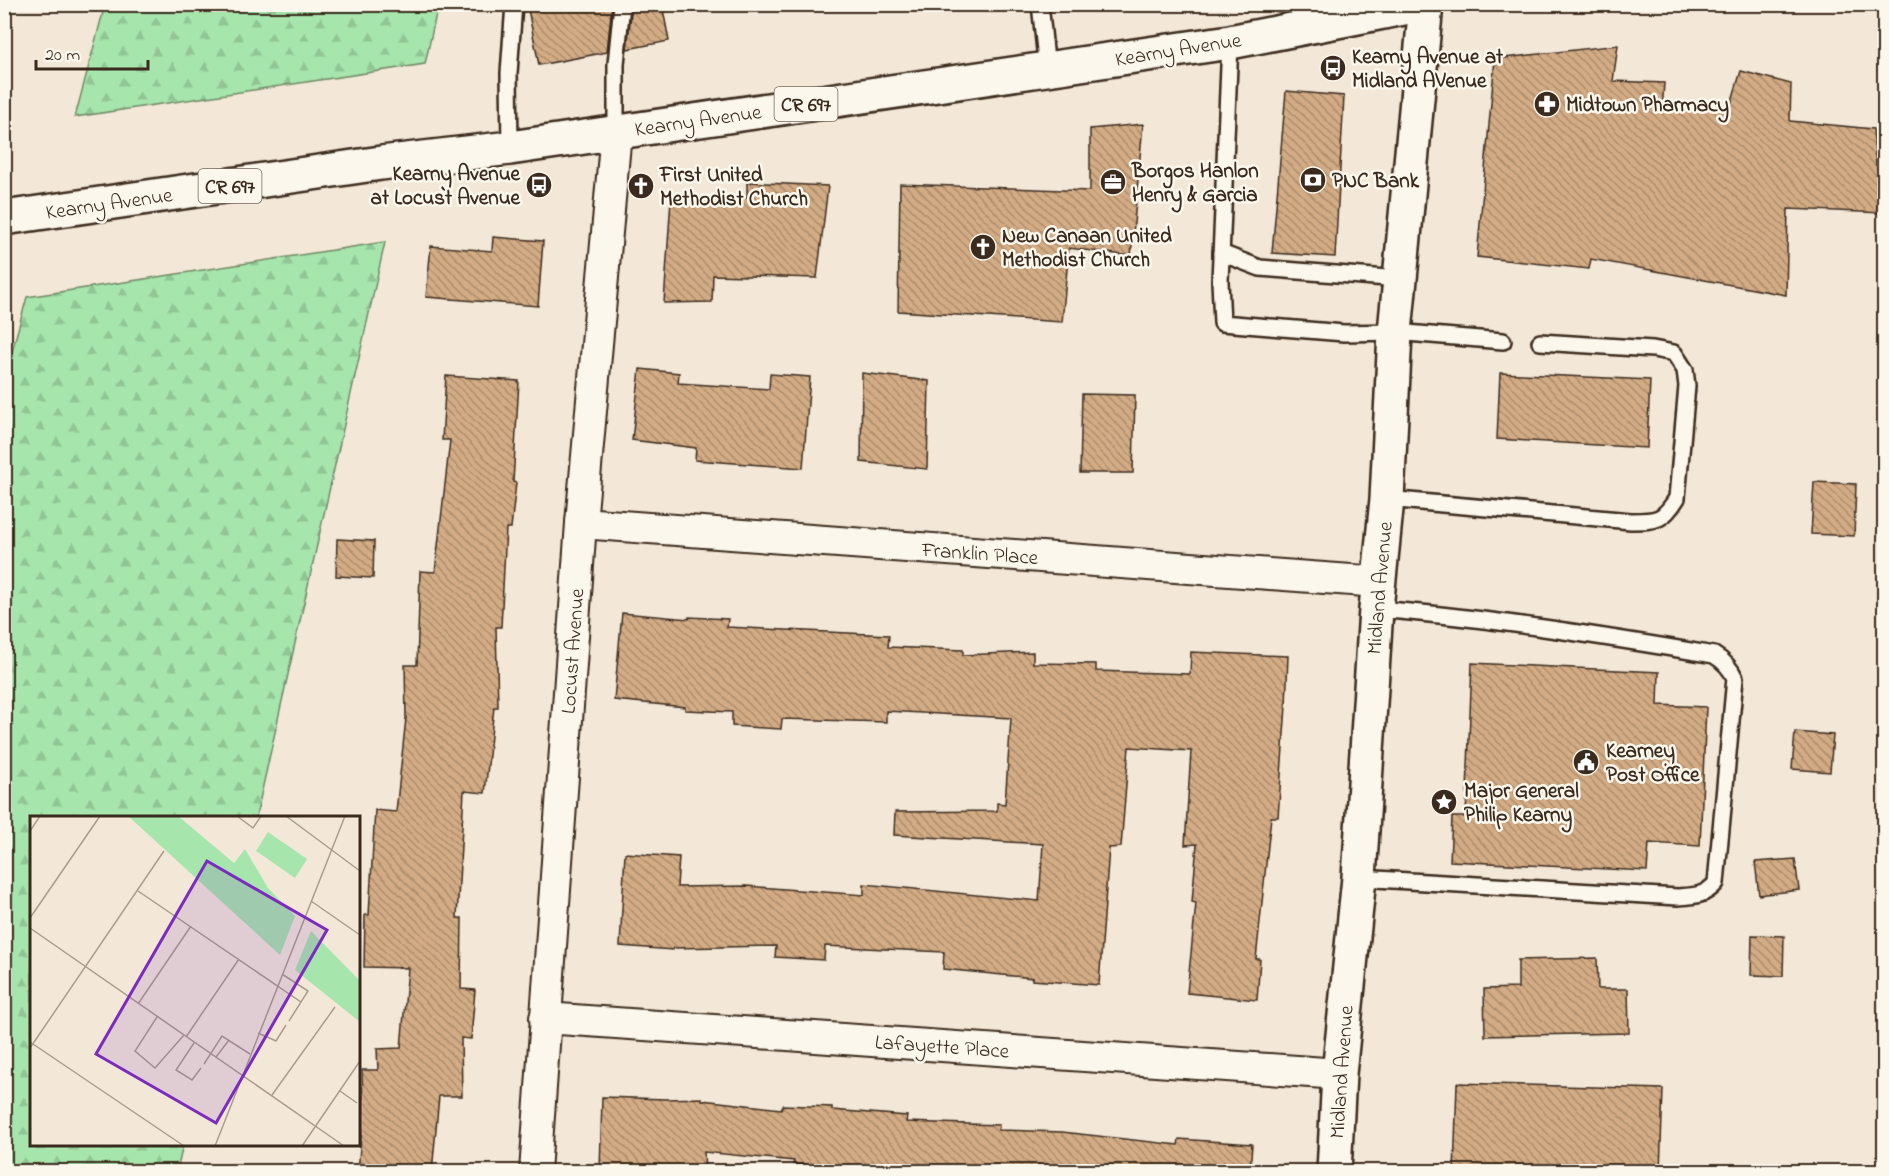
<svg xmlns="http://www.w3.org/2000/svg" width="1889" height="1176" viewBox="0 0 1889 1176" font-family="'Indie Flower',sans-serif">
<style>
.forest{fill:url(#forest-firs);stroke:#708865;stroke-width:1.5}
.building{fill:url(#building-back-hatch);stroke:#3b2a1e;stroke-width:1.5}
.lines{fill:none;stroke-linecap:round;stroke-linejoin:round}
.lane-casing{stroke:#3b2a1e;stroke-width:20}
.street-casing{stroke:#3b2a1e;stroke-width:34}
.secondary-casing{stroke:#3b2a1e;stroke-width:38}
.primary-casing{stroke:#3b2a1e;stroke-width:38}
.lane{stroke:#fbf7ec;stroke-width:15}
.street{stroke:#fbf7ec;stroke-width:30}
.secondary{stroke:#fbf7ec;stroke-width:33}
.primary{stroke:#fbf7ec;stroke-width:33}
.labels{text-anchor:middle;stroke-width:5;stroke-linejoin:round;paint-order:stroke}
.shield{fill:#fbf7ec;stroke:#75685c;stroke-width:1.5}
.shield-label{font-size:20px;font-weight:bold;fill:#3b2a1e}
.street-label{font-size:21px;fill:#3b2a1e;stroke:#fbf7ec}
.poi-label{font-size:21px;font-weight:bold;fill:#3b2a1e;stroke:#fbf7ec;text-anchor:start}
.inset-road{fill:none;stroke:#a99c8d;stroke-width:1.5}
.view{fill:#7b2cbf;fill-opacity:0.15;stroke:#7b2cbf;stroke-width:3}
.inset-edge{fill:none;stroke:#3b2a1e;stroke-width:3}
</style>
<defs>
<pattern id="forest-firs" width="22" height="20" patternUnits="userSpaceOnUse" patternTransform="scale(1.5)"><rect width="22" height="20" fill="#a6e5ac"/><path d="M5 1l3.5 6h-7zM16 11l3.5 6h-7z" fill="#90c594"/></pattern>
<pattern id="building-back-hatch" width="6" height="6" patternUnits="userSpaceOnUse" patternTransform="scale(1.5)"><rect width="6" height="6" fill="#d3ac85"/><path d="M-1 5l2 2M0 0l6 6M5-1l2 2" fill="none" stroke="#ac8c6c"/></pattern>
</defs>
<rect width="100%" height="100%" fill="#f3e8d7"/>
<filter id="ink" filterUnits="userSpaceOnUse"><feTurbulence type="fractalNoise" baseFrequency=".0167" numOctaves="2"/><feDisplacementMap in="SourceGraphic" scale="12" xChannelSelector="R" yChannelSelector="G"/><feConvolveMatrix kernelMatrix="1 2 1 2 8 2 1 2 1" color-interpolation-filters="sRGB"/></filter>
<g filter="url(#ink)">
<g class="forest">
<path d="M105 5V4L438 5 425 64 75 117Z"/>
<path d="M385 242 256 817 32 818V1144L183 1145 177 1171H5L4 380 27 297Z"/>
</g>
<g class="building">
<path d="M527 4H612L607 52 539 65Z"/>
<path d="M632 4H662L669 41 627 49Z"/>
<path d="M1618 45 1613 81 1664 83 1662 112 1730 107 1741 71 1791 84 1790 121 1873 129 1876 165 1884 166V213L1788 209 1786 295 1591 259 1589 269 1477 257 1495 59Z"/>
<path d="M1286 91 1344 96 1335 257 1272 253Z"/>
<path d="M1143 124 1131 256 1069 248 1062 322 898 311 900 184 1090 191V129Z"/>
<path d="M747 182 828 186 817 278 713 275 712 302 664 303 671 199 747 197Z"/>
<path d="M493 237 543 241 538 306 426 297 431 246 492 251Z"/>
<path d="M640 369 679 373 678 383 769 389 770 374 810 377 803 468 695 460 696 448 632 440Z"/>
<path d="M862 373 929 381 927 469 861 462Z"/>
<path d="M1500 373 1650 380 1647 448 1497 439Z"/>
<path d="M446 376 519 381 513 482 516 483 511 528H506L501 627H496L498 707H494L485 793 464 791 457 918H462L461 989 475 990 471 1039 461 1038 462 1096H439L432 1172H358L363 1111 362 1070H378L377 1049 401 1048 408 968 364 967 365 915H369L375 810 396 812 406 718 405 665H417L420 571 435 572 450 440H442Z"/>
<path d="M1082 394 1135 395 1133 473H1080Z"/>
<path d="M1814 482 1856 484 1854 536 1811 534Z"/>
<path d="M337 539 374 541 373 578 336 576Z"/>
<path d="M622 613 689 619V617L728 619 727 627 889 635 888 647 963 650V655L1033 652V663L1096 664V671L1190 674 1191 652 1288 656 1286 706 1278 817H1271L1256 959H1260L1257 1000 1187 993 1196 903 1192 902 1197 844 1185 845 1191 751 1129 747 1121 847 1109 848 1099 985 1032 980 1033 978 943 969 944 952 825 946 824 960 775 957 776 946 673 948V950L620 946 625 853 679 857 677 887 746 886 864 895V884L1039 901 1043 844 894 835 895 812 997 811V803L1005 804 1011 718 886 711V722L782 719 781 729 732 726V712L685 710V707L614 700Z"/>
<path d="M1472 663 1659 672 1658 705 1706 707 1700 846 1649 843 1647 871 1450 861 1452 817H1466Z"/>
<path d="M1795 732 1833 735 1830 772 1792 769Z"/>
<path d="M1795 859 1799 890 1759 895 1755 862Z"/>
<path d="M1752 935 1784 936 1783 976 1751 975Z"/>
<path d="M1597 958 1598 989H1628L1629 1033 1485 1036 1484 989 1518 988V960Z"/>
<path d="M1457 1083 1663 1089 1660 1172H1454Z"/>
<path d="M602 1097 666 1099 702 1098V1100L781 1109 783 1105 832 1107V1110L907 1116 906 1122 999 1125 998 1130 1062 1132 1178 1145 1179 1139 1252 1144 1250 1172H848L849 1167 793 1164 794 1161 704 1152 705 1172H600Z"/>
</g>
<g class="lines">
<defs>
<g id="lane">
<path d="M1040 4 1047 69"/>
<path d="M1230 42 1220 281 1222 323 1344 333 1395 332 1503 341"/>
<path d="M616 132V64L622 4"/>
<path d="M510 148 509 73 514 4"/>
<path d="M1221 253 1260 268 1400 279"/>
<path d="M1387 499 1631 521C1657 521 1663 521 1677 498L1687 386 1685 370 1674 353 1653 349 1540 342"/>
<path d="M1359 878 1678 897C1694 896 1705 896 1716 883L1735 678C1730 667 1724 661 1714 655 1602 636 1489 618 1376 609"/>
</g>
<g id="street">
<path d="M581 523 1379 582"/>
<path d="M545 1018 1339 1074"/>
<path d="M535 1172 581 523 616 132"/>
</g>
<path id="secondary" d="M1334 1172 1339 1074 1359 878 1376 609 1387 499 1395 332 1426 4"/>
<path id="primary" d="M4 218 381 163 510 148 1230 42 1424 4"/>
</defs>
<use href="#lane" class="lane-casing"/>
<use href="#street" class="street-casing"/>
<use href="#secondary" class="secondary-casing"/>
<use href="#primary" class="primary-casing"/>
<use href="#lane" class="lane"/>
<use href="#street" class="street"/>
<use href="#secondary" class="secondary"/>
<use href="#primary" class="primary"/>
</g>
</g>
<defs>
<symbol id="bus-disc" viewBox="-11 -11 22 22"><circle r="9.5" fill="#3b2a1e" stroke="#fbf7ec"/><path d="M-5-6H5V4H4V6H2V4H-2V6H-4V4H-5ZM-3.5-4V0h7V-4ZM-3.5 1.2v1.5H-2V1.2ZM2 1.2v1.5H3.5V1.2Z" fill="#fff"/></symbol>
<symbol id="pharmacy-disc" viewBox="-11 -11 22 22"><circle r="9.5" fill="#3b2a1e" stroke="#fbf7ec"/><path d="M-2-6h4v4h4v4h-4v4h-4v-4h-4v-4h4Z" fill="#fff"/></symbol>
<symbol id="bank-disc" viewBox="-11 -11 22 22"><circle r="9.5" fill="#3b2a1e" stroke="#fbf7ec"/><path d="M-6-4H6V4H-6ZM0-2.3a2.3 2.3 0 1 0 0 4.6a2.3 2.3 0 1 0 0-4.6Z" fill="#fff"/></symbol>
<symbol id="office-disc" viewBox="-11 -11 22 22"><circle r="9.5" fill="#3b2a1e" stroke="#fbf7ec"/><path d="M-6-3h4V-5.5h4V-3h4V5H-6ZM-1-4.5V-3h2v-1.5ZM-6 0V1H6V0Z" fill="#fff"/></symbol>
<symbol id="church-disc" viewBox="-11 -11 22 22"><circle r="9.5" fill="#3b2a1e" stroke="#fbf7ec"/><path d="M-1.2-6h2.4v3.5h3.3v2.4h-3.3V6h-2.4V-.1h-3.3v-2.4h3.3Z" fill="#fff"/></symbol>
<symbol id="civic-disc" viewBox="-11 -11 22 22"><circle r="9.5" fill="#3b2a1e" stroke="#fbf7ec"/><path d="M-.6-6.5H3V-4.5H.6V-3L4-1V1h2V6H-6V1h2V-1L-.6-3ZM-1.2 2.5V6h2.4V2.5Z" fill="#fff"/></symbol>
<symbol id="sight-disc" viewBox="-11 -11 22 22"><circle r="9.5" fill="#3b2a1e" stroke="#fbf7ec"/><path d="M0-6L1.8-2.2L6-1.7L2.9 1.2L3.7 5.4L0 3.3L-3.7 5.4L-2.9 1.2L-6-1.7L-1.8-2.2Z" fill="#fff"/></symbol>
</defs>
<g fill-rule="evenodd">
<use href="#bus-disc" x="1318" y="53" width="30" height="30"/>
<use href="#pharmacy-disc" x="1532" y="89" width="30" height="30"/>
<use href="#bank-disc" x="1298" y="165" width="30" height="30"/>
<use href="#office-disc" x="1098" y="167" width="30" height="30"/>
<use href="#bus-disc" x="524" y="170" width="30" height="30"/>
<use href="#church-disc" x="626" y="171" width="30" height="30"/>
<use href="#church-disc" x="968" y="232" width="30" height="30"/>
<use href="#civic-disc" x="1571" y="747" width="30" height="30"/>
<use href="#sight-disc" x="1429" y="787" width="30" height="30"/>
</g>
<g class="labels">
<g class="shield">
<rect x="774.5" y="87" width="63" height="34" rx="4.5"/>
<rect x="198.5" y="169" width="63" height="34" rx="4.5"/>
</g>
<g class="shield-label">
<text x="806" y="111">CR 697</text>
<text x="230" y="193">CR 697</text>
</g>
<g class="street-label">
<text transform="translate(1178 49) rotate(-9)" y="7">Kearny Avenue</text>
<text transform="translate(698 120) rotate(-8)" y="7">Kearny Avenue</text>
<text transform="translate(109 203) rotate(-8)" y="7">Kearny Avenue</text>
<text transform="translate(980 553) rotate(4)" y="7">Franklin Place</text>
<text transform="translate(1379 588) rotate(-85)" y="7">Midland Avenue</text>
<text transform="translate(572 651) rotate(-86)" y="7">Locust Avenue</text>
<text transform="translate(942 1046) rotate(4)" y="7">Lafayette Place</text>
<text transform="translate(1341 1072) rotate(-86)" y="7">Midland Avenue</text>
</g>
<g class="poi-label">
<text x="1352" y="63">Kearny Avenue at<tspan x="1352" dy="24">Midland AVenue</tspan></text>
<text x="1566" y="111">Midtown Pharmacy</text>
<text x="1132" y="177">Borgos Hanlon<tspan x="1132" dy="24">Henry &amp; Garcia</tspan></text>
<text x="520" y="180" text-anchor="end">Kearny Avenue<tspan x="520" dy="24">at Locust Avenue</tspan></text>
<text x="660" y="181">First United<tspan x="660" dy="24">Methodist Church</tspan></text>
<text x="1332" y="187">PNC Bank</text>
<text x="1002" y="242">New Canaan United<tspan x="1002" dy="24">Methodist Church</tspan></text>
<text x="1606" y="757">Kearney<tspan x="1606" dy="24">Post Office</tspan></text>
<text x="1464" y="797">Major General<tspan x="1464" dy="24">Philip Kearny</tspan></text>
</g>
</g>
<g transform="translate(30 816)">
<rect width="330" height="330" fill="#f3e8d7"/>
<path d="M98 0H148L204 47 215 33 238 72 265 100 250 139ZM281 115 330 165V206L265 154Z" fill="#a6e5ac"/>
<path d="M238 16 277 43 265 62 226 35Z" fill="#a6e5ac"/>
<path class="inset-road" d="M207 0 223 12 231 0M256 0 330 55M0 15 10 0M108 75 271 186 278 175 252 158M281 85 330 119M0 102 70 0M0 112 314 330M108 188 161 110M127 201 105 235 125 252 154 219M259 205 271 186M228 217 246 225 256 209M156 221 209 143M0 226 154 330M164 227 146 254 162 264 171 252M0 232 134 35M186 241 199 224M174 248 192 220 220 238M310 275 327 287M242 279 305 191M185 330 315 0M272 330 330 245"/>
<path class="view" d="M177 45 297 114 186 307 66 238Z"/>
<rect width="330" height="330" class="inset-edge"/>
</g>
<rect width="1889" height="1176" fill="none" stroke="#fbf7ec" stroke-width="24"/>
<rect x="12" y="12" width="1865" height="1152" fill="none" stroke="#3b2a1e" stroke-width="2" filter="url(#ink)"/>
<path d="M36 60v9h112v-9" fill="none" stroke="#3b2a1e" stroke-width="3"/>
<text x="45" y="60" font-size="18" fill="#3b2a1e" stroke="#fbf7ec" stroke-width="4.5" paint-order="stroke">20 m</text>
</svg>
